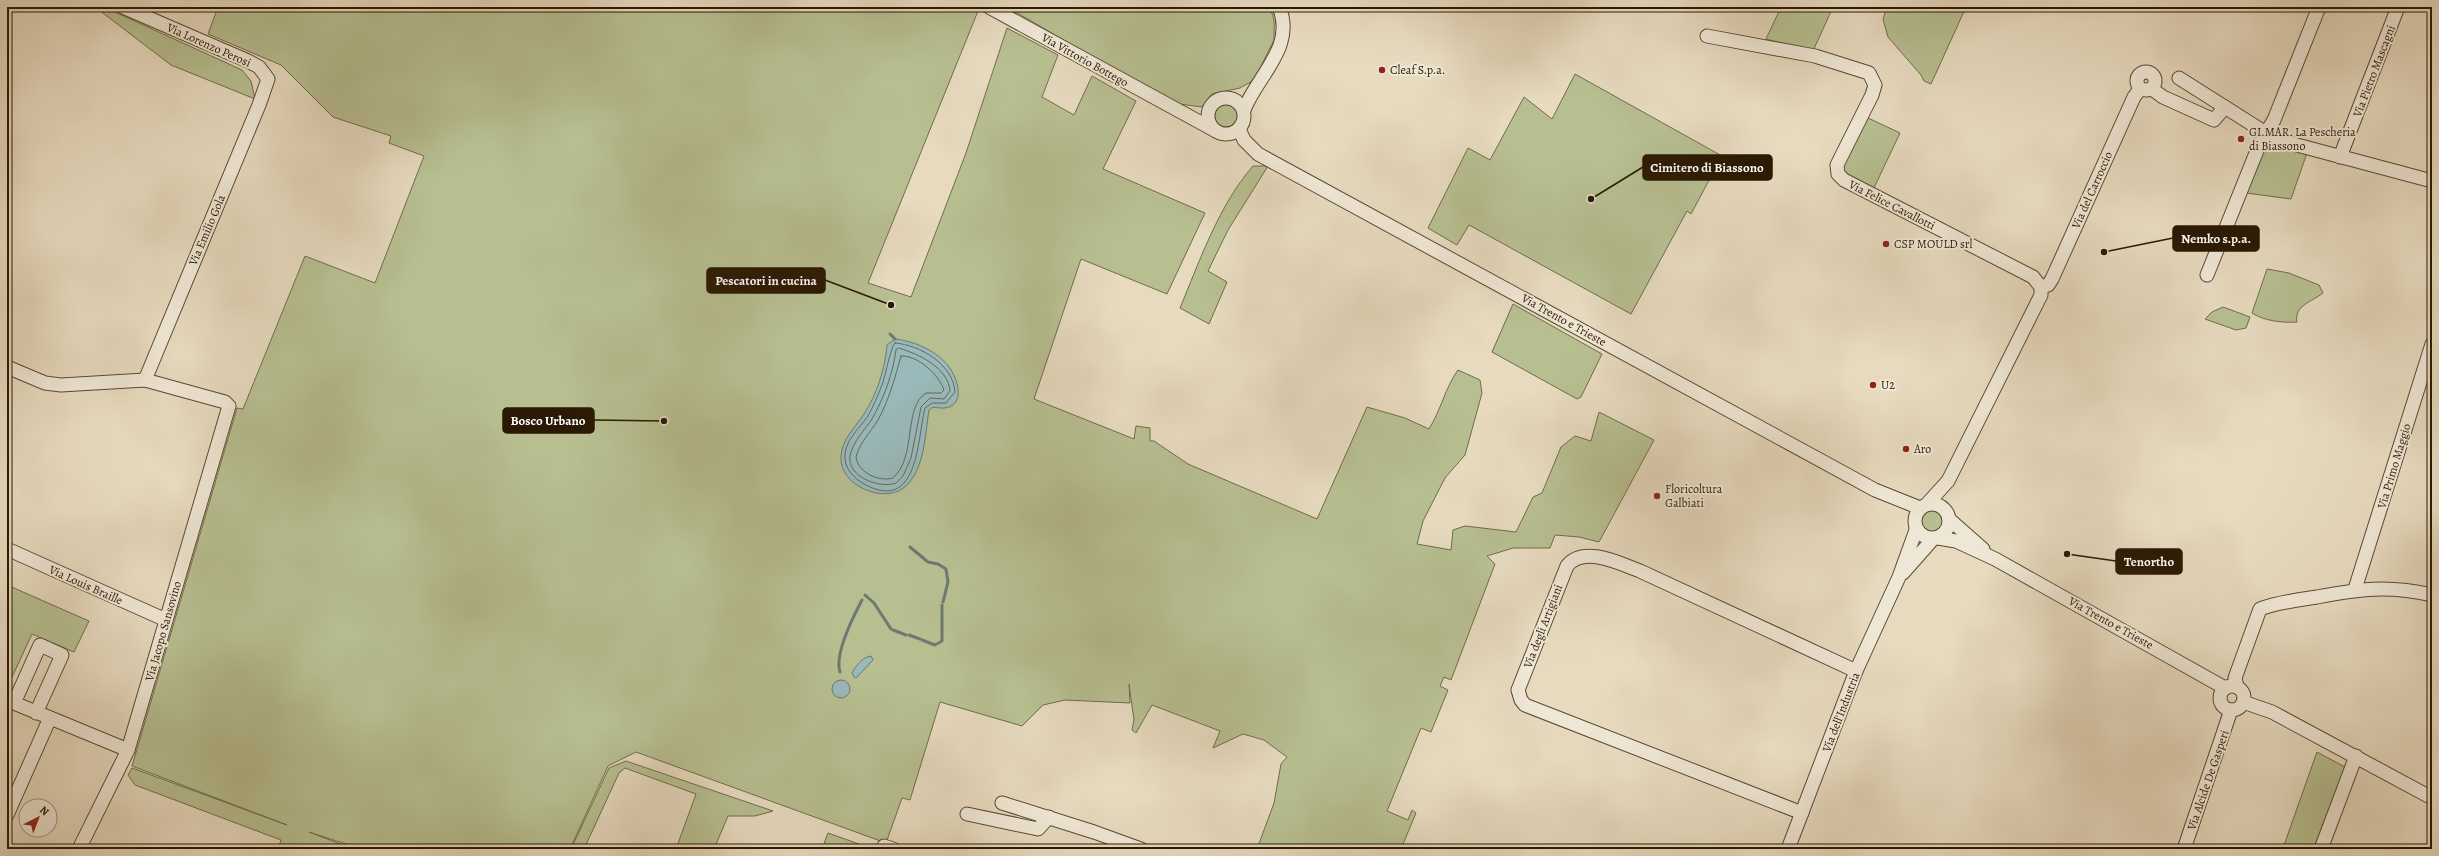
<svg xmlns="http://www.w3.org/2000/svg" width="2439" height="856" viewBox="0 0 2439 856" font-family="Alegreya,serif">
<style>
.green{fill:#b7bf91;stroke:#706c4a}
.water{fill:#99b9ba;stroke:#6d7971}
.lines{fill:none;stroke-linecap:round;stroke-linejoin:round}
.shore{stroke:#62695e;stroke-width:1}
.stream{stroke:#6d7971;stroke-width:3}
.minor-casing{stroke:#594932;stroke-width:15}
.minor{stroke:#efe7d5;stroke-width:13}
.poi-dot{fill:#8f2418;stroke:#efe7d5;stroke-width:1.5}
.labels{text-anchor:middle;stroke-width:4;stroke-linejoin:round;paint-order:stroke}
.street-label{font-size:12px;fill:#2a1903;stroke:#efe7d5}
.poi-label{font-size:12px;fill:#2a1903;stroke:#efe7d5;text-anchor:start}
.leader{fill:none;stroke:#2a1903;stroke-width:1.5}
.callout-dot{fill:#2a1903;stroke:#efe7d5;stroke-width:1.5}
.callout{fill:#2a1903;stroke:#2a1903;stroke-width:1.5}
.callout-label{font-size:13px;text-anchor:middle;font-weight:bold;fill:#fff}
</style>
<rect width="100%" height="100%" fill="#e7dabf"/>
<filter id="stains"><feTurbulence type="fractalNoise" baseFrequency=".005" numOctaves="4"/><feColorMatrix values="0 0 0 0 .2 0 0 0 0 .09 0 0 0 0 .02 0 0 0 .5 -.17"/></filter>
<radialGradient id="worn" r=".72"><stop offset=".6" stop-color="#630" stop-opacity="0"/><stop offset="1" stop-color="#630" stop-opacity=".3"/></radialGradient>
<g class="green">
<path d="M95 7H104L242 70 251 81 255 99 171 65Z"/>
<path d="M218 7H970L978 11 868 283 911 297 966 153 1007 28 1058 55 1042 97 1074 115 1092 76 1136 101 1103 169 1205 213 1167 294 1081 259 1034 399 1134 439 1136 426 1150 428V441H1154L1188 464 1317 519 1367 407 1405 418 1429 429C1441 410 1445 388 1458 370L1480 380 1482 393 1465 455 1445 478 1423 521 1417 544 1451 550 1453 530 1465 526 1516 532 1533 497 1542 493 1561 447 1575 436 1591 441 1599 412 1654 440 1599 542 1579 537 1555 535 1550 548H1513L1487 556 1495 564 1451 680 1444 677 1440 686 1448 690 1431 732 1421 728 1387 811 1408 820 1412 810 1416 813 1401 849H1257L1274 803 1281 764 1287 757 1264 740 1243 734 1213 748 1220 731 1152 705 1136 733 1132 730 1134 720 1129 684 1130 703 1065 700 1043 705 1022 726 940 702 910 800 902 798 886 843 636 752 608 766 570 849H361L309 832 348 847V849H278L281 840 135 785 128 775 132 768 287 825 132 766 237 408 243 409 305 256 375 283 424 156 389 143 391 136 333 117 281 65 208 34Z"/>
<path d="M1007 7H1269C1276 19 1274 27 1274 40L1254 80 1240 88 1212 94 1202 107 1172 103Z"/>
<path d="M1781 7H1833L1813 51 1766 39Z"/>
<path d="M1887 7H1966L1931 84 1924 81 1921 75 1888 37 1883 19Z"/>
<path d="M1575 74 1722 156 1691 214 1687 211 1631 314 1469 225 1457 245 1428 228 1468 148 1490 160 1524 97 1552 119Z"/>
<circle cx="1226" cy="115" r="12"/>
<path d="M1866 117 1900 133 1873 190 1843 174 1842 168Z"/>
<path d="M2268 143 2307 153 2291 199 2246 193 2263 145Z"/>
<path d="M1253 166H1268L1228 230 1208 271 1227 282 1209 324 1180 308C1200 260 1219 205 1253 166Z"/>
<path d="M2267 269 2289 273 2319 285 2323 293C2312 302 2294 305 2297 322 2283 323 2264 321 2252 313Z"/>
<path d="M1513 304 1602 354 1581 397 1577 399 1492 352Z"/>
<path d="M2223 307 2250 317 2246 328 2236 330 2205 319 2212 312Z"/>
<circle cx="1931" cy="522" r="13"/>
<path d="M7 585 89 621 74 652 32 634 7 688Z"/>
<path d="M2317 752 2345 767 2314 849 2283 848Z"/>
<path d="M626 761 773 811 755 816H728L714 849H676L696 794 625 768 619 773 584 849H571L609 768Z"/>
<path d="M828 833 859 844 857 849H822Z"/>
</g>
<g class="water">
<path d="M895 339C912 341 930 348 943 360 961 377 969 415 933 407L929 410C925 435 925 466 907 485 887 506 838 486 841 456 842 439 855 428 864 414 877 394 885 369 887 345Z"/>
<path d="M871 656 873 660 856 678 854 677 852 673C856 666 862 657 871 656Z"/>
<circle cx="841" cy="689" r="9"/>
</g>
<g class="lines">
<g class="shore">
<path d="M895 343C920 345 953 364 955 392L946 403H932L925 408C917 439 919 514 864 484 855 479 845 469 845 458 844 441 859 429 868 416 873 407 878 395 882 385 885 378 891 345 895 343Z"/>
<path d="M899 348C918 354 948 367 950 391L944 399 930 398 921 407 911 458 903 476 896 483C880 489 847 477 850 456 853 441 864 431 872 419 884 398 893 373 896 350Z"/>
<path d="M901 356C918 355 939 375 944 390L941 393H926C903 407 917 457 893 478 879 482 858 473 856 457 860 442 870 433 878 420 889 400 895 378 901 356Z"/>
</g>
<g class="stream">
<path d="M890 334 895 339"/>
<path d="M910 547 928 562 938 564 946 569 948 582 943 602"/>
<path d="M865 595 874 603 891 629"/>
<path d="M893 630 906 635"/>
<path d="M909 635 920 639"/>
<path d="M922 640 935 645 942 641V605"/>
<path d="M840 672C834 654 853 617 862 600"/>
</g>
<defs>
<g id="minor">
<path d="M123 7 248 61 259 67 268 79 259 105 145 380"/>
<path d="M989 7 1216 131"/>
<path d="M1707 36 1815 56 1869 73 1875 85 1872 95 1837 165 1838 174 1844 180 2033 277 2041 287V295L1948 481 1927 504"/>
<circle cx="2146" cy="81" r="9"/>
<path d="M2179 78 2269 135 2297 145 2432 181"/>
<path d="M2152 89 2163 97 2214 120 2225 107"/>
<circle cx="1226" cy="116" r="18"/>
<path d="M1244 110C1257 76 1296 47 1279 7"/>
<path d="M1239 129 1244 140 1258 154 1875 490 1920 508"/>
<path d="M2340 157 2398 7"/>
<path d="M2207 275 2260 143 2274 120 2319 7"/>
<path d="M2041 287 2048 285 2052 279 2134 97 2140 89"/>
<path d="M7 367 45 383 61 385 145 380 225 402 229 406 128 750 79 849"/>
<circle cx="1932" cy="521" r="17"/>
<path d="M1949 519 1983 549"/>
<path d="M1938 538 1956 541 1995 559 2225 688"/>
<path d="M7 549 166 620"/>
<path d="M1903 573 1933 539"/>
<path d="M2355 589 2432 344"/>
<circle cx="2232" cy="698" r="12"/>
<path d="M2237 687 2235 678 2260 609C2278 602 2297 600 2317 597 2360 589 2388 585 2432 595"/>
<path d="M2243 702 2272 712 2432 798"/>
<path d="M36 713 62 655 40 645 14 703 128 750"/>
<path d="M1002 803 1094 832 1141 849"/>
<path d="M1802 813 1525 705 1521 700 1518 690 1567 566C1583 545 1619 563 1640 571L1856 671"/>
<path d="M967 814 1038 829 1049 817"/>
<path d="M7 815 50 718"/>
<path d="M884 846 893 849"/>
<path d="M1788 849 1856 671 1899 577 1916 530"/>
<path d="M2184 849 2231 710"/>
<path d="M2321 849 2356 756"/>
</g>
</defs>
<use href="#minor" class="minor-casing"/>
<use href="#minor" class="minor"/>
</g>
<g class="poi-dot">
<circle cx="1382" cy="70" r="4"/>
<circle cx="2241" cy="139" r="4"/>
<circle cx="1886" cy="244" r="4"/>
<circle cx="1873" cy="385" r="4"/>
<circle cx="1906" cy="449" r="4"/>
<circle cx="1657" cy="496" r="4"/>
</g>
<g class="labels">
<g class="street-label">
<text transform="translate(209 45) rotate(24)" y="4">Via Lorenzo Perosi</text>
<text transform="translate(1085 60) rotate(29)" y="4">Via Vittorio Bottego</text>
<text transform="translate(2374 71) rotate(-69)" y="4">Via Pietro Mascagni</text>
<text transform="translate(2092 190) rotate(-66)" y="4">Via del Carroccio</text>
<text transform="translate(1892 205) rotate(27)" y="4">Via Felice Cavallotti</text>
<text transform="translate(207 230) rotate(-67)" y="4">Via Emilio Gola</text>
<text transform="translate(1564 320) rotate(29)" y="4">Via Trento e Trieste</text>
<text transform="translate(2394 466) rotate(-73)" y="4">Via Primo Maggio</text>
<text transform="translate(86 585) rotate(24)" y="4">Via Louis Braille</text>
<text transform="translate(2111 623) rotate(29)" y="4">Via Trento e Trieste</text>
<text transform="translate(1543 626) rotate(-69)" y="4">Via degli Artigiani</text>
<text transform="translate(163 631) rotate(-74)" y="4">Via Jacopo Sansovino</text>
<text transform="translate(1841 712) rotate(-69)" y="4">Via dell'Industria</text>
<text transform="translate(2208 780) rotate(-71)" y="4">Via Alcide De Gasperi</text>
</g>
<g class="poi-label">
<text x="1390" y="74">Cleaf S.p.a.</text>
<text x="2249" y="136">GI.MAR. La Pescheria<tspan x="2249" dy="14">di Biassono</tspan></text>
<text x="1894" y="248">CSP MOULD srl</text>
<text x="1881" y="389">U2</text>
<text x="1914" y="453">Aro</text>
<text x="1665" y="493">Floricoltura<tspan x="1665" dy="14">Galbiati</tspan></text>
</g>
</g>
<path class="leader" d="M1591 199L1643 167M2104 252L2173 238M891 305L825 280M664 421L594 420M2067 554L2116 561"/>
<g class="callout-dot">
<circle cx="1591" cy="199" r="4"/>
<circle cx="2104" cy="252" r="4"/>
<circle cx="891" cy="305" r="4"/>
<circle cx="664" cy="421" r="4"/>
<circle cx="2067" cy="554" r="4"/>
</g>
<g class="callout">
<rect x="1643" y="155" width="129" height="25" rx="4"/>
<rect x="2173" y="226" width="86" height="25" rx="4"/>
<rect x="707" y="268" width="118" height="25" rx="4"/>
<rect x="503" y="408" width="91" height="25" rx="4"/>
<rect x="2116" y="549" width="66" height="25" rx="4"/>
</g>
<g class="callout-label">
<text x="1707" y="172">Cimitero di Biassono</text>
<text x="2216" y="243">Nemko s.p.a.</text>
<text x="766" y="285">Pescatori in cucina</text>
<text x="548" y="425">Bosco Urbano</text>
<text x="2149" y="566">Tenortho</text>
</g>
<rect width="2439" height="856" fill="none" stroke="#e7dabf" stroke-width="24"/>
<rect x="8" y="8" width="2423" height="840" fill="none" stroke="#2a1903" stroke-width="2"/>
<rect x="12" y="12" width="2415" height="832" fill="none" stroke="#2a1903"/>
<g transform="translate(38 818) rotate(42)"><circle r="19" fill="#efe7d5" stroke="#a09581"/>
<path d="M0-3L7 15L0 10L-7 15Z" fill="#8f2418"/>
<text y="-6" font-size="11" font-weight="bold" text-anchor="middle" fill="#2a1903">N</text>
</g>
<rect width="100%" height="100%" filter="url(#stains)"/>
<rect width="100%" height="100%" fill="url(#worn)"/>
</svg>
